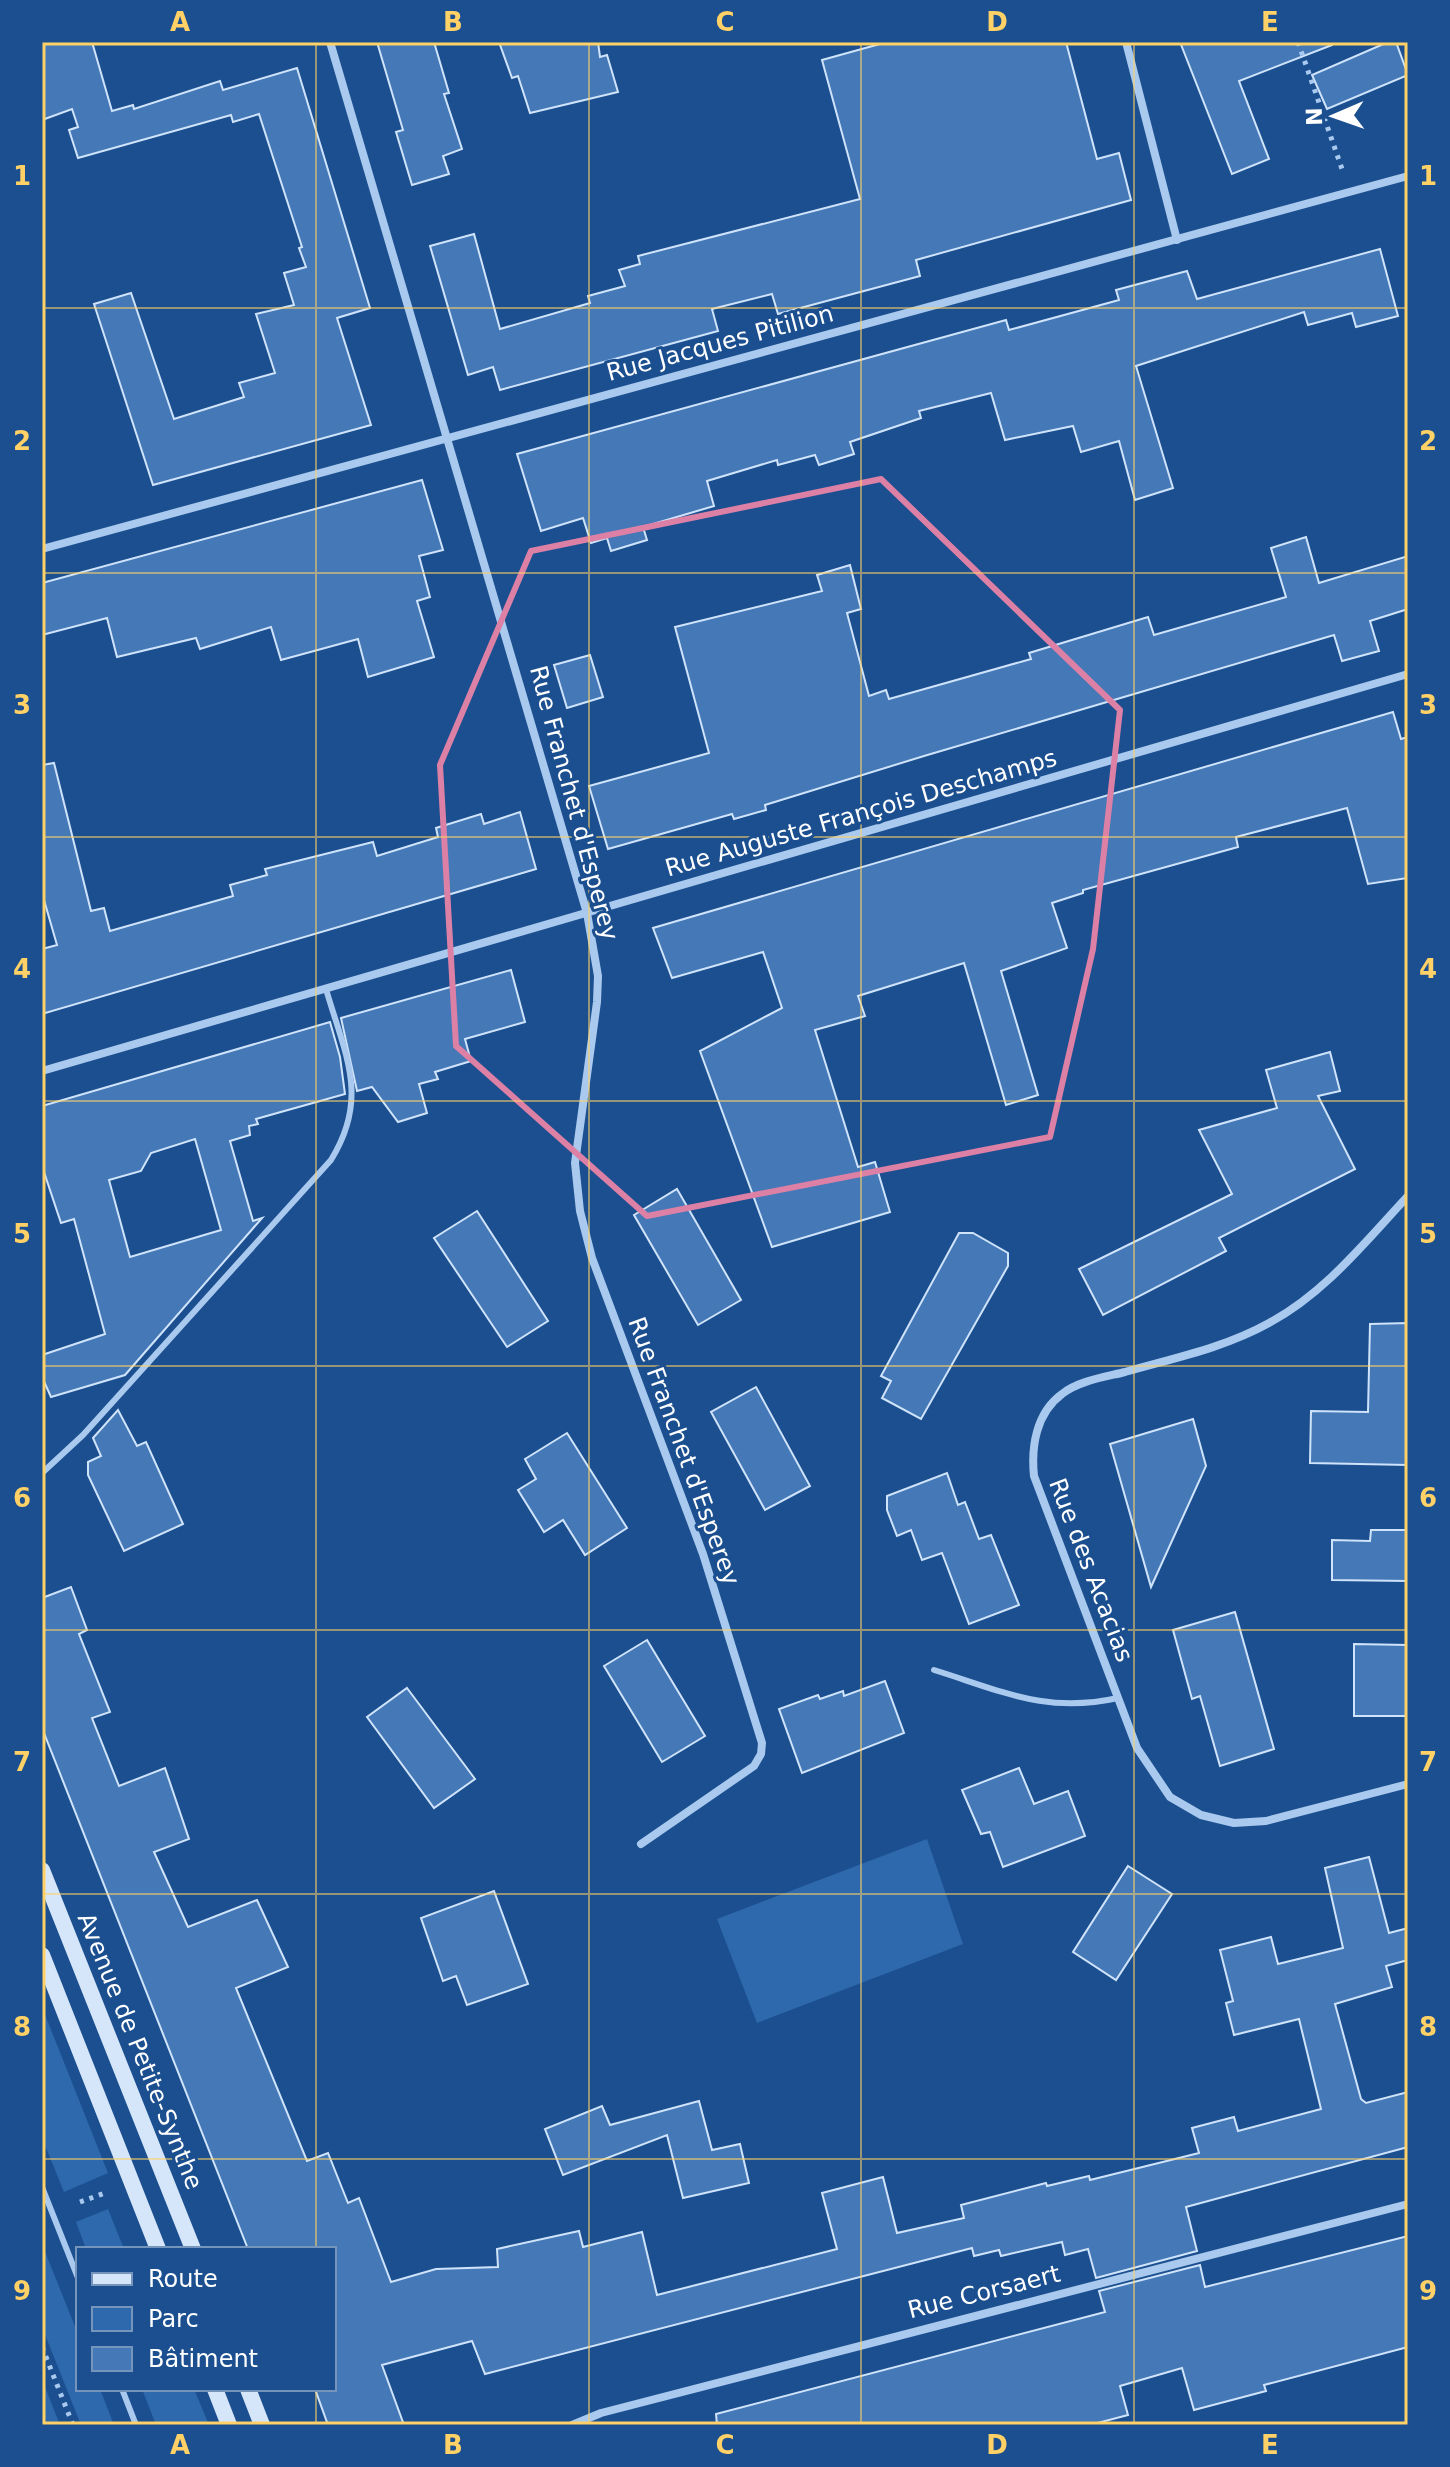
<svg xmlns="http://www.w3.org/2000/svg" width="1450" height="2467" viewBox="0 0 1450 2467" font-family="'DejaVu Sans',sans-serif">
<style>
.green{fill:#2e69ad}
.building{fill:#4478b7;stroke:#cfe3fa;stroke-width:2;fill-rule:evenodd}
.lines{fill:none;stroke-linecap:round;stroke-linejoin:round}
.path{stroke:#a9c9ee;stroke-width:5;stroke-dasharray:4 6;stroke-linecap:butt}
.lane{stroke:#a9c9ee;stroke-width:6}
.street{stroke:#a9c9ee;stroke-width:8}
.secondary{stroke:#d6e6fa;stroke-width:16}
.marked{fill:none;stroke:#dd80a5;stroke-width:6;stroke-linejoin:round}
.grid{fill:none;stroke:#ffd166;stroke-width:2;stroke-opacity:0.55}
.labels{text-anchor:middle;stroke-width:6;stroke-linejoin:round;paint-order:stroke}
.street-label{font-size:24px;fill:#fff;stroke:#1b4f8f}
.neatline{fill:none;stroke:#ffd166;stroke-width:3}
.grid-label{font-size:26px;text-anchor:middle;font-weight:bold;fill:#ffd166}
</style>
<rect width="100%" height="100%" fill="#1b4f8f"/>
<g class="green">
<path d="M927 1839 963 1944 757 2023 717 1919Z"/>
<path d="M42 2007 108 2173 64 2192 42 2138Z"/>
<path d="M108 2209 124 2249H86L76 2222Z"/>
<path d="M42 2244 78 2334V2389H100L114 2425H81L42 2327Z"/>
<path d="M42 2379 60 2425 42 2423Z"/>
<path d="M142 2389H194L209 2425H156Z"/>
</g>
<g class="building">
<path d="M42 42H92L112 111 133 105 134 109 220 81 223 90 297 68 370 308 337 318 371 425 153 485 94 304 131 293 174 419 244 397 239 383 275 373 256 314 294 305 284 273 306 267 299 248 302 247 259 114 233 122 231 115 78 158 69 130 78 127 72 109 42 120Z"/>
<path d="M377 42H434L449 93 444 94 462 149 443 156 449 174 412 185 396 132 403 130Z"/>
<path d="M499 42H598L600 57 607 55 618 92 530 113 518 76 512 78Z"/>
<path d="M887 42H1066L1097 159 1119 153 1131 200 916 260 920 276 778 314 772 294 712 309 718 331 500 390 493 367 468 375 430 246 474 234 500 329 590 303 588 296 625 286 619 270 640 264 638 256 860 199 822 60Z"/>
<path d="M1180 42H1332V45L1239 81 1269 159 1232 174Z"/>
<path d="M1388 42H1396L1408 75 1327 109 1312 75Z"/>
<path d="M1380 249 1398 316 1356 327 1352 313 1308 325 1304 312 1136 366 1173 488 1135 500 1119 441 1081 452 1073 426 1005 440 991 393 919 411 921 418 850 442 854 454 819 465 815 455 778 465 777 460 707 481 714 506 643 527 647 540 611 551 607 538 591 543 583 518 541 531 517 454 1006 320 1009 330 1119 300 1116 290 1187 271 1197 299Z"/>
<path d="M422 480 443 550 419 556 430 597 417 601 434 657 368 677 358 639 281 660 271 627 200 649 196 638 117 657 107 618 42 635V583Z"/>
<path d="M1306 537 1319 583 1408 556V609L1370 621 1379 651 1342 661 1334 635 924 756 765 805 766 810 734 819 732 814 608 849 589 786 709 753 675 627 822 591 817 575 850 565 861 609 847 613 869 696 886 690 889 699 1031 659 1029 653 1148 617 1154 635 1286 597 1271 548Z"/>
<path d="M590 655 603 697 567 708 554 665Z"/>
<path d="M1393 712 1401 739 1408 737V878L1368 884 1347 808 1236 837 1238 847 1083 890V893L1052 903 1067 948 1001 971 1038 1095 1006 1105 964 963 858 996 865 1016 815 1030 858 1167 875 1162 890 1212 772 1247 700 1051 782 1008 763 952 672 978 653 928Z"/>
<path d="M54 763 91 911 104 908 110 931 233 896 230 885 267 875 265 869 373 842 377 856 438 837 436 828 481 814 484 824 520 812 536 869 42 1014V949L57 945 42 893V765Z"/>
<path d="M511 970 525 1022 465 1039 471 1061 435 1072 438 1079 419 1084 427 1113 398 1122 372 1087 357 1091 341 1018Z"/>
<path d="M330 1022 340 1057 345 1094 256 1119 258 1124 249 1126 250 1135 230 1141 253 1221 262 1218 125 1375 51 1397 42 1377V1355L105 1334 74 1219 61 1223 42 1166V1106ZM195 1139 221 1230 130 1257 109 1180 141 1171 151 1153Z"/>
<path d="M1330 1052 1340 1091 1318 1096 1355 1169 1219 1238 1226 1251 1103 1315 1079 1269 1232 1194 1199 1130 1277 1108 1266 1070Z"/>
<path d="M677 1189 741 1300 698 1325 634 1215Z"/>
<path d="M477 1211 548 1321 507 1347 434 1238Z"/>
<path d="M959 1233H973L1008 1253V1266L921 1419 882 1398 891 1381 881 1376Z"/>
<path d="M1408 1323V1465L1310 1463 1311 1411 1368 1412 1370 1324Z"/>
<path d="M756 1387 810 1486 765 1510 711 1412Z"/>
<path d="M118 1410 137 1446 146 1442 183 1524 124 1551 88 1475V1462L101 1456 93 1438Z"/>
<path d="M1193 1419 1206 1466 1151 1587 1110 1444Z"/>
<path d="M567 1433 627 1528 585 1555 563 1520 544 1532 518 1490 536 1479 525 1459Z"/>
<path d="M947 1473 958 1505 965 1502 979 1539 991 1535 1019 1605 969 1624 942 1553 922 1560 911 1530 897 1536 887 1510V1496Z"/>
<path d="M1371 1530H1408V1581L1332 1580V1540L1370 1541Z"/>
<path d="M71 1587 87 1630 79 1634 110 1712 92 1718 119 1786 165 1768 189 1839 154 1852 188 1927 257 1900 288 1967 236 1988 307 2161 328 2153 348 2203 359 2198 391 2282 436 2269 498 2267 497 2249 579 2231 583 2247 642 2232 657 2295 837 2249 822 2193 883 2177 897 2233 964 2218 961 2205 1046 2183 1047 2186 1089 2176 1090 2180 1199 2153 1192 2128 1234 2117 1238 2131 1321 2109 1299 2019 1234 2035 1226 2003 1233 2001 1220 1950 1271 1937 1278 1964 1343 1948 1325 1868 1369 1857 1389 1933 1408 1928V1960L1386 1966 1392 1987 1335 2004 1361 2099 1366 2103 1408 2092V2147L1186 2207 1197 2251 1096 2278 1088 2249 1065 2255 1062 2242 1001 2256 999 2250 974 2256 972 2248 485 2374 472 2341 382 2365 404 2425H328L315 2389H334V2249H248L42 1728V1598Z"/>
<path d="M1235 1612 1274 1749 1220 1766 1200 1696 1192 1699 1173 1630Z"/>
<path d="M647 1640 705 1736 662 1762 604 1666Z"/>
<path d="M1354 1644 1408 1645V1716H1354Z"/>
<path d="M885 1681 904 1733 802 1773 779 1709 818 1695 820 1699 843 1691 844 1696Z"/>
<path d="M407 1688 475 1779 434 1808 367 1717Z"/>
<path d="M1019 1768 1034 1804 1068 1791 1085 1836 1003 1867 990 1832 981 1834 962 1790Z"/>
<path d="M1128 1866 1172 1894 1116 1980 1073 1952Z"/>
<path d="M494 1891 528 1984 467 2005 456 1976 443 1981 421 1918Z"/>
<path d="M699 2101 712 2150 740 2144 749 2183 683 2198 667 2135 563 2175 545 2129 602 2106 610 2125Z"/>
<path d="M1408 2236V2347L1264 2385 1266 2391 1194 2410 1182 2368 1120 2386 1128 2415 1090 2425H717L716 2414 1105 2312 1099 2291 1200 2265 1205 2287Z"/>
</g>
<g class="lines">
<g class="path">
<path d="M1298 42 1342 169"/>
<path d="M80 2202 105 2193"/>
<path d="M42 2347 73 2425"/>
</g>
<g class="lane">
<path d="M42 1473 83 1435 331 1160C370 1097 345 1055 326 989"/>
<path d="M934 1670C1002 1691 1046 1714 1118 1698"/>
<path d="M42 2187 78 2278"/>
<path d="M122 2389 136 2425"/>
</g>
<g class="street">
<path d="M330 42 587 913 598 976 597 1002 575 1163 580 1211 592 1258 703 1554 762 1743 761 1754 754 1766 641 1844"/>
<path d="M1126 42 1177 240"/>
<path d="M42 549 1408 176"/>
<path d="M42 1071 1408 674"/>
<path d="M1408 1196C1365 1242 1325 1293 1269 1323 1224 1348 1174 1358 1125 1372 1105 1377 1078 1381 1062 1394 1036 1413 1031 1447 1034 1476L1137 1748 1170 1797 1201 1815 1234 1823 1266 1821 1408 1784"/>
<path d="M572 2425 601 2413 1408 2204"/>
</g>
<g class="secondary">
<path d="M42 1870 193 2249"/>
<path d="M42 1955 158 2249"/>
<path d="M215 2389 229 2425"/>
<path d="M248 2389 262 2425"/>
</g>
</g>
<path class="marked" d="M881 479 1120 710 1093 949 1050 1137 647 1216 456 1046 440 765 531 551Z"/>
<path class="grid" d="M316 42V2249M589 42V2425M861 42V2425M1134 42V2425M42 308H1408M42 573H1408M42 837H1408M42 1101H1408M42 1366H1408M42 1630H1408M42 1894H1408M42 2159H1408M316 2389V2425"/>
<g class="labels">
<g class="street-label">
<text transform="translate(720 343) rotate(-15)" y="8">Rue Jacques Pitilion</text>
<text transform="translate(574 803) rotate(75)" y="8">Rue Franchet d'Esperey</text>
<text transform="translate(861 813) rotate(-16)" y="8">Rue Auguste François Deschamps</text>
<text transform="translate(684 1451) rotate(70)" y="8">Rue Franchet d'Esperey</text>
<text transform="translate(1091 1570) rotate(69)" y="8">Rue des Acacias</text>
<text transform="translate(140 2051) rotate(68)" y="8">Avenue de Petite-Synthe</text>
<text transform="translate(984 2292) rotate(-14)" y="8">Rue Corsaert</text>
</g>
</g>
<rect width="1450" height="2467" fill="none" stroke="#1b4f8f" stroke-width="88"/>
<rect x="76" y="2247" width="260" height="144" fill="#1b4f8f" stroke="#7695bc" stroke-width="2"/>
<rect x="92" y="2273" width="40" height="12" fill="#d6e6fa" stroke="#7695bc" stroke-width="2"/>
<text x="148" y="2287" font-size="24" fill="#ffffff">Route</text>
<rect x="92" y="2307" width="40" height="24" fill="#2e69ad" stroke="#7695bc" stroke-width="2"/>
<text x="148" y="2327" font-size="24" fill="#ffffff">Parc</text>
<rect x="92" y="2347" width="40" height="24" fill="#4478b7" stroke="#7695bc" stroke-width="2"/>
<text x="148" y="2367" font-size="24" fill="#ffffff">Bâtiment</text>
<g transform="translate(1334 116) rotate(268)" stroke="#1b4f8f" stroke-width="6" paint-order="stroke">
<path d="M0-6L14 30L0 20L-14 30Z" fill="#ffffff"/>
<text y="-12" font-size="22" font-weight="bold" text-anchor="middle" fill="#ffffff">N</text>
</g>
<rect x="44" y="44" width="1362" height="2379" class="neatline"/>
<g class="grid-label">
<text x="180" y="31">A</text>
<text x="453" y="31">B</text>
<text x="725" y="31">C</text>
<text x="997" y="31">D</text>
<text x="1270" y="31">E</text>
<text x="22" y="185">1</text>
<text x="1428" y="185">1</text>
<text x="22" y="450">2</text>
<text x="1428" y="450">2</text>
<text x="22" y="714">3</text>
<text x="1428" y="714">3</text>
<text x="22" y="978">4</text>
<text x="1428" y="978">4</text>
<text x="22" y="1243">5</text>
<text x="1428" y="1243">5</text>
<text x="22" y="1507">6</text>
<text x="1428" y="1507">6</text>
<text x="22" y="1771">7</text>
<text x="1428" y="1771">7</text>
<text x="22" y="2036">8</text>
<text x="1428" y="2036">8</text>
<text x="22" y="2300">9</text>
<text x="1428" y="2300">9</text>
<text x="180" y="2454">A</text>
<text x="453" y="2454">B</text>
<text x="725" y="2454">C</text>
<text x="997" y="2454">D</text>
<text x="1270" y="2454">E</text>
</g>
</svg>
